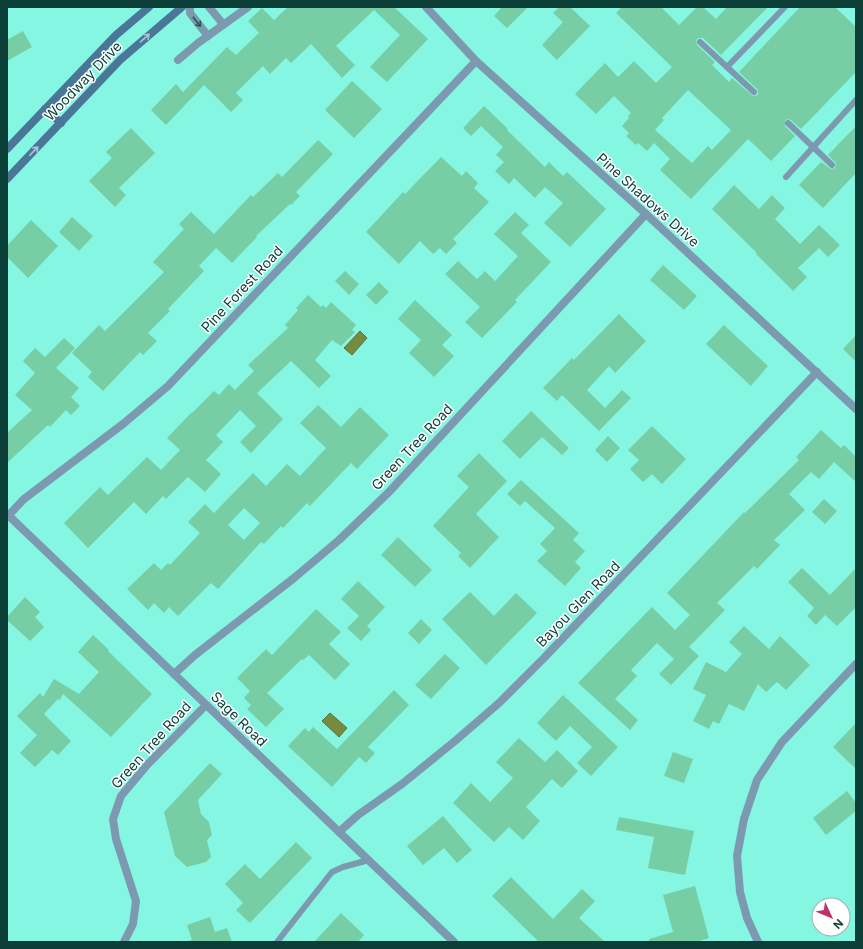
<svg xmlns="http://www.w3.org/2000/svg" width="863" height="949" viewBox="0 0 863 949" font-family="Inter,sans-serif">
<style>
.water{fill:#778a3e;stroke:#57743c}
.building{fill:#78cea4;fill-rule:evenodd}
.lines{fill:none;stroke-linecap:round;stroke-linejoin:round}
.service{stroke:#7c99b0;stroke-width:6}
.minor{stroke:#7c99b0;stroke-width:8}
.tertiary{stroke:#7c99b0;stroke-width:8}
.secondary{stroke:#4a7798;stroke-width:8}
.oneway{stroke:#275656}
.oneway2{stroke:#aec2d1}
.labels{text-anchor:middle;stroke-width:3;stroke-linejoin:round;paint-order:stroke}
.street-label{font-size:14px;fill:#0b3f38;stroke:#fff}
</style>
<rect width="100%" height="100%" fill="#84f6e2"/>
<g class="water">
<path d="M360 331 367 338 352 355 344 348Z"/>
<path d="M330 713 347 728 339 737 322 721Z"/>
</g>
<g class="building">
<path d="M288 7H394L428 39 387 82 370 67 400 35 374 10 336 46 355 65 342 78 311 44 291 63 286 58 270 74 263 66 236 93 243 100 231 112 204 85 166 125 151 110 176 84 183 92 227 47 236 55 259 33 248 21 262 8 274 20Z"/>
<path d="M502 7H528L507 28 494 16Z"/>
<path d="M559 7H570L590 26 557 60 542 45 563 22 553 13Z"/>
<path d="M622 7H661L679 25 697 7H703L716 19 727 7H768L721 55 703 38H698L696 41 697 45 715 62 712 65 729 82 732 78 753 96 758 95V90L739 72 800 7H835L856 27V72L801 129 791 120 787 119 785 120V126L795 136 771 161 748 139 691 199 660 170 670 159 654 143 647 151 638 143 636 145 626 136 629 133 622 126 629 118 628 116 631 113 614 96 596 114 575 94 605 63 618 77 634 61 656 83 672 67 616 13ZM688 90 731 130 712 150 708 146 692 163 655 130 664 120 662 118Z"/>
<path d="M23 31 32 47 7 61V40Z"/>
<path d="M352 81 382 109 354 138 325 110Z"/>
<path d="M484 106 508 129 507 130 545 167 549 162 563 176 567 172 606 209 570 247 544 223 563 203 545 187 535 198 514 178 509 184 495 171 504 162 496 155 503 147 481 126 471 136 463 128Z"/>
<path d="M856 126V173L823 208 799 185 821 162 831 169 835 168 836 163 828 155Z"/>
<path d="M131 128 155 153 119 188 126 195 115 207 89 181 112 158 106 152Z"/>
<path d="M318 140 333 154 296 192 300 196 291 205 290 204 256 236 257 237 232 263 216 248 199 266 204 271 168 309 170 311 148 333 157 341 143 355 140 352 103 391 88 377 92 372 72 353 99 325 105 331 164 272 153 262 184 229 179 224 191 212 214 234 251 195 253 197 278 173 282 177Z"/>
<path d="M441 157 462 176 466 171 478 183 474 188 489 202 453 239 457 243 446 254 440 248 433 254 420 241 399 264 366 232 403 192 405 194Z"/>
<path d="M734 185 759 209 772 195 785 208 775 219 800 244 819 225 840 245 828 257 819 248 798 268 807 277 793 291 756 254 757 253 712 209Z"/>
<path d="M515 212 529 225 521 233 551 262 515 300 517 302 482 338 465 322 480 307 445 274 458 261 477 279 485 271 495 281 518 256 494 234Z"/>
<path d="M72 217 93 236 79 251 59 232Z"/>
<path d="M31 220 58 246 28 278 7 257V246Z"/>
<path d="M663 265 697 296 684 310 650 280Z"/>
<path d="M345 271 359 284 349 295 335 281Z"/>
<path d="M379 282 389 292 376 305 366 295Z"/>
<path d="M308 295 321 307 323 305 326 308 331 302 356 325 352 330 355 332 341 346 332 340 315 360 331 376 319 388 291 361 257 393 283 419 251 453 240 442 256 426 240 410 216 435 223 442 206 460 221 474 205 492 188 477 166 499 163 496 146 514 134 502 88 548 64 523 100 487 108 495 147 457 161 470 180 450 167 438 191 413H192L214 391 219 395 229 384 235 390 254 371 248 365 288 328 285 325 298 310 296 308Z"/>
<path d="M415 300 452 335 442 345 454 356 434 377 409 353 421 340 398 319Z"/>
<path d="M619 314 646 341 615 373 609 366 587 390 605 408 622 390 631 398 599 431 562 395 557 401 543 388 572 358 574 360Z"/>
<path d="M724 325 768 366 751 386 706 344Z"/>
<path d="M856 335V362L843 349Z"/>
<path d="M64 338 75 348 56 368 79 388 71 397 80 406 71 415 66 410 50 427 48 425 7 463V433L32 410 15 395 35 373 23 361 35 348 45 357Z"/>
<path d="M318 405 341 427 360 407 389 435 357 469 351 463 310 506 307 503 283 528 281 526 264 544 261 542 218 589 211 583 178 616 169 607 164 613 154 603 148 610 127 589 154 563 161 570 168 563 170 565 200 533 188 522 205 504 214 513 253 473 266 486 287 464 300 476 326 448 300 423ZM244 508 260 523 244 540 228 525Z"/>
<path d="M531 411 569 448 562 455 542 437 520 459 502 441Z"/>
<path d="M652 426 686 459 662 484 652 474 643 482 630 469 639 460 628 450Z"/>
<path d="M821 430 841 448 844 445 856 457V482L834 462 819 479 811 472 789 494 805 510 774 540 780 545 757 569 754 566 717 603 725 610 689 647 699 656 671 685 659 674 674 659 657 643 631 670 637 676 615 699 638 720 630 730 578 683 652 607 675 630 690 615 667 593 744 512 745 513 799 460 796 457Z"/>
<path d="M608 436 620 448 607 462 595 450Z"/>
<path d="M479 453 507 481 476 514 499 537 470 568 458 556 461 553 433 526 469 487 457 476Z"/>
<path d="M521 480 579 533 573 540 585 551 575 562 581 568 565 586 537 561 547 551 540 544 555 528 525 501 520 506 507 494Z"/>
<path d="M824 499 837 511 825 524 812 512Z"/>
<path d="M398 537 432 570 415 587 381 555Z"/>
<path d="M802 568 830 595 856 568V607L837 626 825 615 816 625 807 616 814 608 788 582Z"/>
<path d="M358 581 385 607 367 626 371 630 361 641 347 628 359 616 341 599Z"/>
<path d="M470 592 494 616 516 593 537 613 486 665 442 619Z"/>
<path d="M25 597 40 612 35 617 44 627 30 641 7 620V617Z"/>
<path d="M316 609 341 632 329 644 350 664 335 680 309 655 303 660 302 659 267 693 284 709 266 727 247 709 251 705 244 698 250 691 237 678 266 649 272 655Z"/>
<path d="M421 619 432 630 419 644 408 633Z"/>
<path d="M744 626 769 649 780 636 810 665 786 690 777 682 766 692 758 684 744 711 729 704 719 724 713 721 709 729 693 721 706 695 693 689 706 662 726 672 742 654 729 642Z"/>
<path d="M93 635 109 650 108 651 152 694 111 737 63 694 60 700 58 699 44 714 71 741 58 755 52 750 35 767 20 753 37 735 17 716 40 693 43 697 54 679 79 694 99 672 78 652Z"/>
<path d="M445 654 460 668 431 699 415 685Z"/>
<path d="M394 690 409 705 368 747 375 753 366 763 359 757 332 787 288 746 305 728 309 732 313 727 337 749Z"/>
<path d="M563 695 618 747 591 776 577 763 592 747 570 726 556 741 537 723Z"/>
<path d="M856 723V769L833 747Z"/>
<path d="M519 738 545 762 557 750 578 771 562 788 552 779 526 807 540 821 523 840 509 827 494 842 453 803 471 783 490 802 513 778 496 762Z"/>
<path d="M673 752 693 759 684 783 664 776Z"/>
<path d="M210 763 222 774 198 800 201 814 209 822 212 835 207 840 211 857 206 862 187 867 175 856 164 812Z"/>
<path d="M847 791 856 803V811L826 835 813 818Z"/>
<path d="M443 816 472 850 457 863 444 848 423 865 407 846Z"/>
<path d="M619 817 694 831 685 875 648 868 654 837 616 830Z"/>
<path d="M296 842 312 858 250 923 236 910 243 903 225 884 245 864 260 879Z"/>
<path d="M511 877 553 919 582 889 595 901 579 918 605 942H539L492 896Z"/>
<path d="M695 886 709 938 696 942H649V939L673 932 663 895Z"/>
<path d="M341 913 364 935 358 942H314Z"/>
<path d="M210 917 215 932 227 928 232 942H190V940H192L187 925Z"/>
</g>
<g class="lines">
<g class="service">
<path d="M700 42 754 92"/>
<path d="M727 67 785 7"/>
<path d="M788 123 832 165"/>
<path d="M786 177 856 100"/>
<path d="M277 942 332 872 343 867 369 860"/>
</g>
<g class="minor">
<path d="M190 7V13L208 36"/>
<path d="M209 7 223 24"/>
<path d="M426 7 476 61 646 214 856 409"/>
<path d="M178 60 198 43 248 7"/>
<path d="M7 517 24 499 123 424 168 386 476 61"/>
<path d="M174 674 195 655 294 578 339 540 388 493 646 214"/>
<path d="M339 832 358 815 402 784 455 741 499 703 543 659 817 372"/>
<path d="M124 942 133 924 136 901 116 839 113 819 121 796 148 764 206 705"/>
<path d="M758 942 747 918 740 892 737 856 744 819 757 780 782 742 856 664"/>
</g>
<path class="tertiary" d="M7 514 454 942"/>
<g class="secondary">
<path d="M45 109 61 123"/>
<path d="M7 149 116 35 149 7"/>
<path d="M7 179 120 60 182 7"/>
</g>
</g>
<defs><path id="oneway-shaft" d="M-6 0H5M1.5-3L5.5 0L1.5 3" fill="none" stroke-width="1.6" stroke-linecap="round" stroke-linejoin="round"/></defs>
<use class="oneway" href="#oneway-shaft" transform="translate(197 22) rotate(51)"/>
<g class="oneway2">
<use href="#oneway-shaft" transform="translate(145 38) rotate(-41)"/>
<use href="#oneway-shaft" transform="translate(34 151) rotate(-46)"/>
</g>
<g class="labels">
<g class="street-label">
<text transform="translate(83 81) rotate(-46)" y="5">Woodway Drive</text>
<text transform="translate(648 200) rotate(42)" y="5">Pine Shadows Drive</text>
<text transform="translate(242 289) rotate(-47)" y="5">Pine Forest Road</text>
<text transform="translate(412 447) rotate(-47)" y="5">Green Tree Road</text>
<text transform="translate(578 604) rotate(-46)" y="5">Bayou Glen Road</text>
<text transform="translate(239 719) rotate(44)" y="5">Sage Road</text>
<text transform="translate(151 745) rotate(-48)" y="5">Green Tree Road</text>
</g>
</g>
<rect width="863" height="949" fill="none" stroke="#0b3f38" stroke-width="16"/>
<g transform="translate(831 917) rotate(134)"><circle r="19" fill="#ffffff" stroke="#9db2af"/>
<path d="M0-3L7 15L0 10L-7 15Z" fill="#be3369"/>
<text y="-6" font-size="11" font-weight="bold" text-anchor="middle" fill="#0b3f38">N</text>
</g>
</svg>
